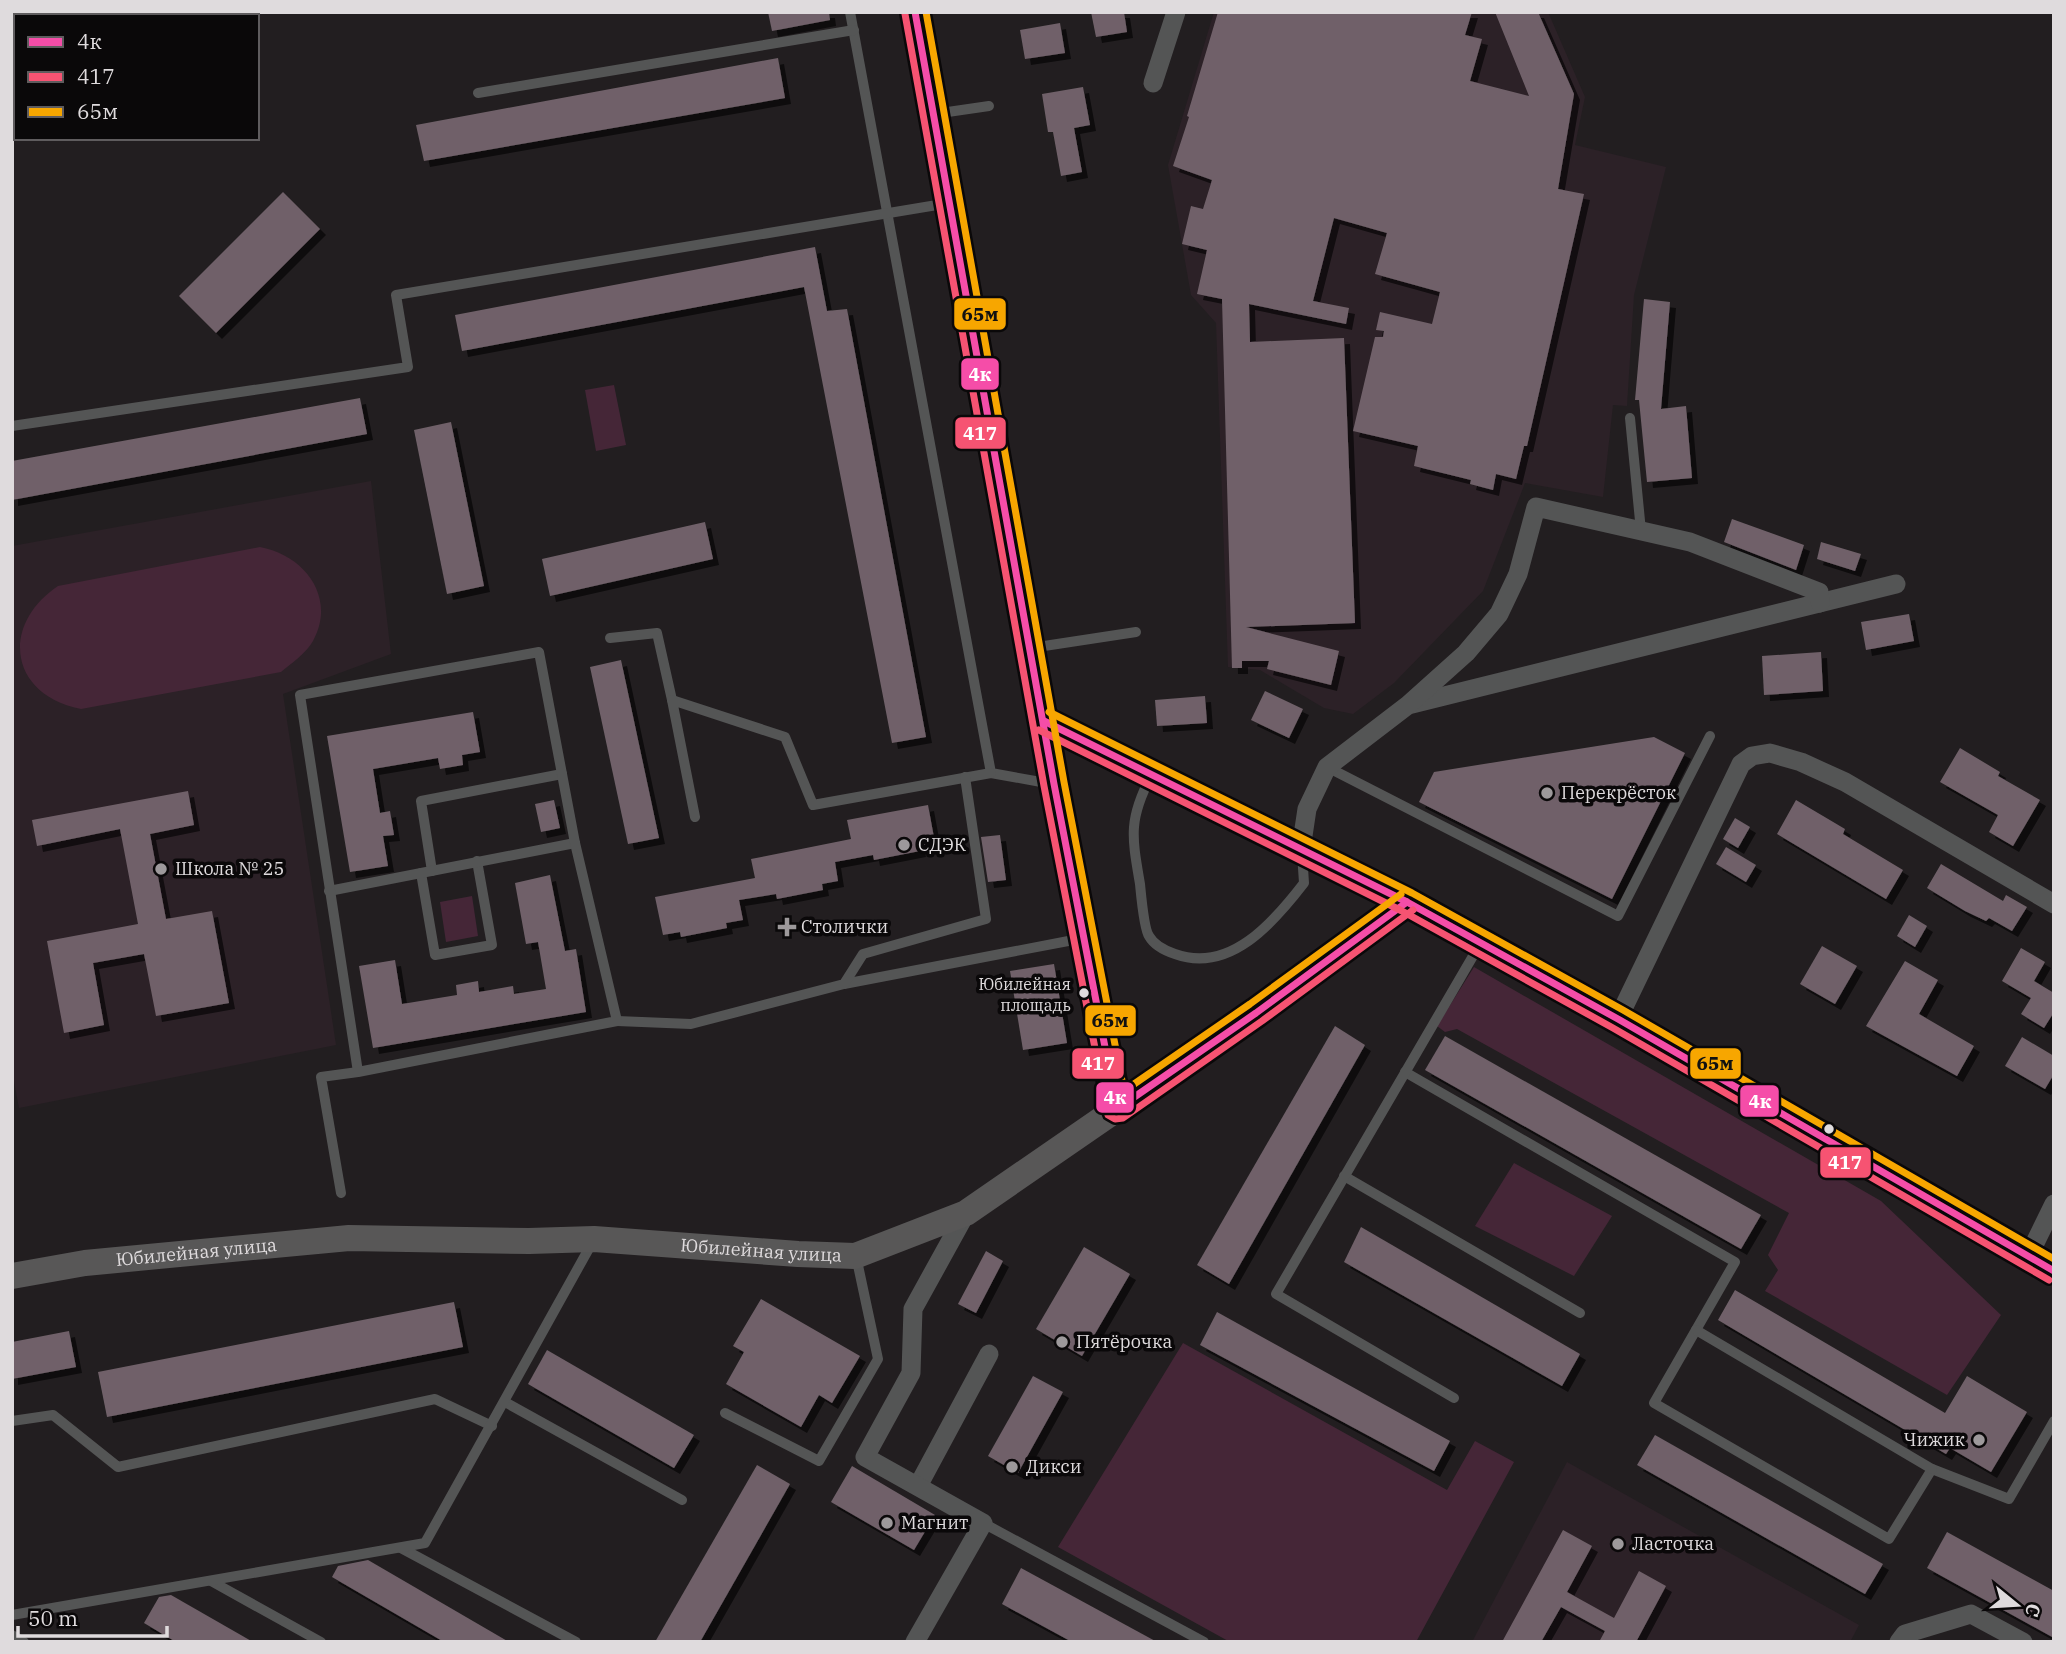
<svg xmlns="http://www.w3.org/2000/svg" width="2066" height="1654" viewBox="0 0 2066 1654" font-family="'IBM Plex Serif',serif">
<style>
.built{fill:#2c2127}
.green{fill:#452637}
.building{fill:#706169;filter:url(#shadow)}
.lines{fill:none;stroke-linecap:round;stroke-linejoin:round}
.lane{stroke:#545555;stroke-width:10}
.street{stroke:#545555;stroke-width:19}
.secondary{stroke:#585757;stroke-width:26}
.bus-1-casing{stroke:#0a0809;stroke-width:12}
.bus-2-casing{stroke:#0a0809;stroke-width:12}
.bus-3-casing{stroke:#0a0809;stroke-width:12}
.bus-1{stroke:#f54da8;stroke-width:7}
.bus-2{stroke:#f65372;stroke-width:7}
.bus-3{stroke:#f7a600;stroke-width:7}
.poi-dot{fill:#9d999b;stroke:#0a0809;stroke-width:2.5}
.bus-dot{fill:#dfdbdd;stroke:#0a0809;stroke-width:2.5}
.labels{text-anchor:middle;stroke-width:7;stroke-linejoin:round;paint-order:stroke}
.bus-label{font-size:16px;fill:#dfdbdd;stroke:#0a0809;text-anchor:end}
.poi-label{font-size:18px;fill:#dfdbdd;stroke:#0a0809;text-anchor:start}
.street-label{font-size:18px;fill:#dfdbdd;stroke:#0a0809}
.line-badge{stroke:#0a0809;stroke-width:2.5}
.badge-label{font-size:19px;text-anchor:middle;font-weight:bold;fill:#fff}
.pale-badge-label{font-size:19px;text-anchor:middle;font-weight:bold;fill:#111}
</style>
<defs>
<filter id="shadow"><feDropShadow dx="6" dy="6" stdDeviation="0" flood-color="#0009"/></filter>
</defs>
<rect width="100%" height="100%" fill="#221e20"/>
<g class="built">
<path d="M1214 12H1548L1585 97 1575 145 1666 167 1634 295 1627 406 1613 405 1603 497 1525 483 1483 591 1394 683 1353 714 1324 708 1260 670 1228 667 1216 323 1191 295 1168 165Z"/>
<path d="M371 481 391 654 283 694 336 1045 19 1108 12 1071V546Z"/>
<path d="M1567 1462 1859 1625 1850 1642H1472Z"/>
</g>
<g class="green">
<path d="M614 385 626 445 596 451 585 390Z"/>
<path d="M260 547C304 555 337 597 313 641 306 653 292 663 281 672L81 709C9 695 0 625 58 586Z"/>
<path d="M472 896 478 936 446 942 440 902Z"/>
<path d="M1474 967 1881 1201 2001 1315 1947 1395 1765 1291 1778 1270 1768 1255 1789 1213 1457 1029 1445 1032 1437 1026Z"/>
<path d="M1514 1163 1612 1216 1574 1276 1475 1226Z"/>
<path d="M1183 1343 1447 1490 1475 1441 1514 1462 1416 1642H1230L1058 1547Z"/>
</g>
<g class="building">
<path d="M768 12H829L830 20 772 31Z"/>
<path d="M1091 12H1124L1127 32 1096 37Z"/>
<path d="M1218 12H1472L1465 35 1482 39 1470 81 1529 96 1495 12H1538L1574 94 1558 189 1584 194 1527 446H1524L1516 479 1496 474 1493 490 1470 484 1471 480 1414 466 1418 446 1353 431 1375 337H1383L1384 331 1376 330 1380 312 1432 324 1440 292 1375 274 1387 233 1334 218 1313 301 1349 308 1346 324 1249 304 1250 342 1344 338 1355 623 1246 627 1339 651 1331 685 1267 669 1269 661H1242V668H1232L1222 299 1197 294 1207 250 1182 244 1191 206 1203 209 1212 180 1173 166 1189 117 1187 116Z"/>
<path d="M1060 23 1065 53 1025 59 1020 30Z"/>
<path d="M778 58 785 98 424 161 416 125Z"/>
<path d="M1083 87 1090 125 1074 128 1082 172 1061 176 1053 132H1048L1042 94Z"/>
<path d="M283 192 320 229 216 333 179 296Z"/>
<path d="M815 247 827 311 847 309 926 737 892 743 804 287 462 351 455 315Z"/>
<path d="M1644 299 1670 302 1661 409 1686 406 1692 478 1647 482 1639 400H1635Z"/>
<path d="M360 398 367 434 12 500V461Z"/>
<path d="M451 422 484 586 447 594 414 430Z"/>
<path d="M1732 519 1804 545 1796 570 1724 542Z"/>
<path d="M705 522 713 559 550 596 542 559Z"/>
<path d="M1821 542 1861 554 1855 571 1817 559Z"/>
<path d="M1909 614 1914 641 1866 650 1861 622Z"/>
<path d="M1821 652 1823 691 1764 695 1762 656Z"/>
<path d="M621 660 659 838 628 844 590 667Z"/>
<path d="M1265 691 1303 709 1289 738 1251 720Z"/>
<path d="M1205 696 1207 723 1157 726 1155 700Z"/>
<path d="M473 712 480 752 462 755 463 765 440 769 438 758 373 769 380 813 390 811 394 835 383 836 388 866 350 872 327 736Z"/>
<path d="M1654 737 1685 753 1612 899 1419 802 1434 772Z"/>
<path d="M1960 748 2000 772 1998 776 2040 800 2013 846 1989 832 1998 815 1940 782Z"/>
<path d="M188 791 194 825 150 834 166 919 212 911 229 1003 156 1016 144 954 93 963 104 1025 64 1033 47 941 138 924 120 829 37 846 32 820Z"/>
<path d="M554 800 560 828 541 832 535 804Z"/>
<path d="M1796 800 1845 829 1843 834 1903 870 1886 899 1777 834Z"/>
<path d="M928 805 935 843 919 846 920 851 874 860 873 855 835 862 838 881 822 884 823 890 777 899 776 894 739 900 743 920 726 923 727 928 681 937 680 932 663 935 655 897 755 878 751 859 851 839 847 820Z"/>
<path d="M1735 818 1750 827 1738 848 1723 839Z"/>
<path d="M1000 835 1006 880 988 882 981 837Z"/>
<path d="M1726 847 1756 865 1746 882 1716 864Z"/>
<path d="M1941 864 2003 901 2006 895 2027 907 2012 931 1989 918 1986 921 1965 911 1927 888Z"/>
<path d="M550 875 565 951 576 949 586 1012 373 1048 359 966 395 960 402 1004 457 995 456 985 478 981 479 992 513 986 514 994 546 989 538 942 526 944 515 883Z"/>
<path d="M1909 915 1927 926 1915 947 1897 936Z"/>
<path d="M1822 946 1857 966 1835 1004 1800 984Z"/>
<path d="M2021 948 2045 962 2034 981 2054 993V1012L2044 1028 2021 1014 2031 998 2002 981Z"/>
<path d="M1905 961 1938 980 1919 1014 1974 1046 1957 1076 1866 1026Z"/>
<path d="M1054 964 1067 1043 1023 1050 1010 971Z"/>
<path d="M1335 1026 1365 1045 1229 1284 1197 1265Z"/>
<path d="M1445 1036 1761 1215 1741 1249 1425 1070Z"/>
<path d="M2022 1037 2054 1056V1074L2045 1089 2005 1066Z"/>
<path d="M1361 1227 1580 1354 1562 1386 1344 1262Z"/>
<path d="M1084 1247 1130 1274 1082 1356 1036 1329Z"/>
<path d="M986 1251 1003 1261 976 1313 958 1304Z"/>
<path d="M1735 1290 1945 1413 1967 1376 2027 1412 1991 1472 1950 1448 1946 1454 1718 1320Z"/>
<path d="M761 1299 860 1356 832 1403 819 1395 801 1427 726 1384 744 1352 733 1346Z"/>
<path d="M454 1302 463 1347 107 1417 98 1372Z"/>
<path d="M1217 1312 1450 1441 1434 1471 1200 1345Z"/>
<path d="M69 1331 76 1367 12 1379V1342Z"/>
<path d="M547 1350 694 1435 674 1468 528 1384Z"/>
<path d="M1033 1376 1063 1392 1018 1473 988 1456Z"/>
<path d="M1655 1435 1883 1564 1865 1594 1637 1465Z"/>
<path d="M757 1465 790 1484 700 1642H655Z"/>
<path d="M852 1466 935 1515 914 1550 831 1502Z"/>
<path d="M1563 1530 1592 1546 1567 1592 1614 1618 1639 1571 1666 1586 1636 1642H1599L1605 1631 1561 1607 1541 1642H1502Z"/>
<path d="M1947 1532 2054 1591V1638L1927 1568Z"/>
<path d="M368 1560 509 1642H444L332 1577 338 1566Z"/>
<path d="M1021 1568 1157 1642H1072L1002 1604Z"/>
<path d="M171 1595 253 1642H176L144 1623 159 1597Z"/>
</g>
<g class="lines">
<g class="lane">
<path d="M850 12 991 773 1052 784"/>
<path d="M478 93 854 30"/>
<path d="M934 114 989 106"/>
<path d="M1630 418 1641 531"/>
<path d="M12 426 408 367 396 295 949 203"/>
<path d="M610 638 657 633 672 700"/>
<path d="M1031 648 1136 632"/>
<path d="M1327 767 1618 916 1710 736"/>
<path d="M1151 776C1128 820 1132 837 1140 884 1141 894 1144 929 1149 936 1154 945 1166 951 1175 954 1230 974 1274 922 1304 883L1302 853"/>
<path d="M695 817 672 700 785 737 813 805 991 773"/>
<path d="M432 871 421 801 562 774"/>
<path d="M421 873 435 955 492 945 477 861"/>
<path d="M329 891 575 843"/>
<path d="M844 984 1084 938"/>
<path d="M617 1021 691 1024 844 984 863 954 986 919 965 777"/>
<path d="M1405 1072 1735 1262 1654 1403 1889 1539 1932 1469 2009 1499 2054 1421"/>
<path d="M1344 1176 1580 1313"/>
<path d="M341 1193 321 1077 358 1072 617 1021 575 843 539 652 300 695 358 1072"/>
<path d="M1696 1330 1932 1469"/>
<path d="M1454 1398 1276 1294 1480 944"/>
<path d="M505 1402 682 1500"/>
<path d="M725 1413 819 1461 878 1359 856 1256"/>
<path d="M12 1421 53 1415 118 1467 435 1399 492 1426"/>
<path d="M983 1523 1204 1642"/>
<path d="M401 1548 576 1642"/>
<path d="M211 1581 321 1642"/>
<path d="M12 1615 425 1543 592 1243"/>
<path d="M12 1635 24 1642"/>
</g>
<g class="street">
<path d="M1153 83 1176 12"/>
<path d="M1412 704 1896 584"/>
<path d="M1301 849 1307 809 1327 767 1408 705 1466 653 1499 614 1518 574 1536 507 1690 542 1819 592 1820 603"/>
<path d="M1618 1019 1741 764 1752 756 1770 753 1801 762 1845 782 2054 904"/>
<path d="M2029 1255 2054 1204"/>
<path d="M918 1486 989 1354"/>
<path d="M915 1642 983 1523 865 1457 911 1373 913 1309 966 1213"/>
<path d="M1899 1642 1905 1634 1971 1614 2023 1642"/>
</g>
<g class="secondary">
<path d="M915 12 1054 784 1117 1109"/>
<path d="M1044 721 1407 902 1618 1019 2054 1271"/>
<path id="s1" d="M12 1276 85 1263 349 1238 529 1241 594 1239 798 1254 855 1256 966 1213 1256 1013 1407 902"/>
</g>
<defs>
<g id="bus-1">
<path d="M915 12 1054 784 1117 1109 1256 1013 1407 902"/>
<path d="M1044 721 1407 902 1618 1019 2054 1271"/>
</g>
<g id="bus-2">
<path d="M905 14 1044 786 1108 1115 1115 1119 1123 1118 1262 1021 1413 910"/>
<path d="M1039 730 1402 911 1613 1028 2049 1280"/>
</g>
<g id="bus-3">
<path d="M926 12 1064 782 1124 1091 1250 1004 1401 894"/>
<path d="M1049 712 1412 893 1623 1010 2054 1259"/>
</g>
</defs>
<use href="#bus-1" class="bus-1-casing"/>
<use href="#bus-2" class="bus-2-casing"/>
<use href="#bus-3" class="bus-3-casing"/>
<use href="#bus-1" class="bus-1"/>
<use href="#bus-2" class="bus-2"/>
<use href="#bus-3" class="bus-3"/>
</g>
<g class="poi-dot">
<circle cx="1547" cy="793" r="7"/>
<circle cx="904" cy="845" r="7"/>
<circle cx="161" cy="869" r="7"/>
<path d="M783.5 916.5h7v7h7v7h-7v7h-7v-7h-7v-7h7z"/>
<circle cx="1062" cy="1342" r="7"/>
<circle cx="1979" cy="1440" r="7"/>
<circle cx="1012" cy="1467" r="7"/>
<circle cx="887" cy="1523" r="7"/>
<circle cx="1618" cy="1544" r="7"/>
</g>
<g class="bus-dot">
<circle cx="1084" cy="993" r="6"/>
<circle cx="1829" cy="1129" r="6"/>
</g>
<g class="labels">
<g class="bus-label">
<text x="1071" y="990">Юбилейная<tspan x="1071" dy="21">площадь</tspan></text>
</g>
<g class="poi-label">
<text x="1561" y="799">Перекрёсток</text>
<text x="918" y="851">СДЭК</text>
<text x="175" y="875">Школа № 25</text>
<text x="801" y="933">Столички</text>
<text x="1076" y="1348">Пятёрочка</text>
<text x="1965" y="1446" text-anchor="end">Чижик</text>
<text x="1026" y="1473">Дикси</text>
<text x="901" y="1529">Магнит</text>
<text x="1632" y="1550">Ласточка</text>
</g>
<g class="street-label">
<text dy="6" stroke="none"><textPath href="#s1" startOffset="752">Юбилейная улица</textPath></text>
<text dy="6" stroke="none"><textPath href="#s1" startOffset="186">Юбилейная улица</textPath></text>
</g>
</g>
<g class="line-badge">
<rect x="953" y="297" width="54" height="34" rx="7" fill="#f7a600"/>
<rect x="960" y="357" width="40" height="34" rx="7" fill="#f54da8"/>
<rect x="954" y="416" width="53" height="34" rx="7" fill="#f65372"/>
<rect x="1084" y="1004" width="53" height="33" rx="7" fill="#f7a600"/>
<rect x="1689" y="1047" width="53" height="33" rx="7" fill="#f7a600"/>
<rect x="1071" y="1047" width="54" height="33" rx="7" fill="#f65372"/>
<rect x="1095" y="1081" width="40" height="33" rx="7" fill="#f54da8"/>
<rect x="1739" y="1084" width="41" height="34" rx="7" fill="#f54da8"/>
<rect x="1819" y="1146" width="53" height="33" rx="7" fill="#f65372"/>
</g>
<g class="badge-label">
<text x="980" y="381">4к</text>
<text x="980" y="440">417</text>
<text x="1098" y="1070">417</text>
<text x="1115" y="1104">4к</text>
<text x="1760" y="1108">4к</text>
<text x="1845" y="1169">417</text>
</g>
<g class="pale-badge-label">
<text x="980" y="321">65м</text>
<text x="1110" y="1027">65м</text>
<text x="1715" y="1070">65м</text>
</g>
<rect width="2066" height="1654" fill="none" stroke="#dfdbdd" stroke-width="28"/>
<rect x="14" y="14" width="245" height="126" fill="#0a0809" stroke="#5f5c5e" stroke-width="2"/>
<rect x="28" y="37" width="35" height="10" fill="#f54da8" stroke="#5f5c5e" stroke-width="2"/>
<text x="77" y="49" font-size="21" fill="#dfdbdd">4к</text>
<rect x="28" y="72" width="35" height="10" fill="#f65372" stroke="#5f5c5e" stroke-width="2"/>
<text x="77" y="84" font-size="21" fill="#dfdbdd">417</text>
<rect x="28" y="107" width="35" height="10" fill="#f7a600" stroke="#5f5c5e" stroke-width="2"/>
<text x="77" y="119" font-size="21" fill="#dfdbdd">65м</text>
<g transform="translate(2017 1605) rotate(108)" stroke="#0a0809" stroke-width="5" paint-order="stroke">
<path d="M0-5L12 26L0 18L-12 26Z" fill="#dfdbdd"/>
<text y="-10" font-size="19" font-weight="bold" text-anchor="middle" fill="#dfdbdd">С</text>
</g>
<path d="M18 1626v10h149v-10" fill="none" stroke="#dfdbdd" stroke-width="3.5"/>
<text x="28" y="1626" font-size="21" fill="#dfdbdd" stroke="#0a0809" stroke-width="5" paint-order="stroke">50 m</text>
</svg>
